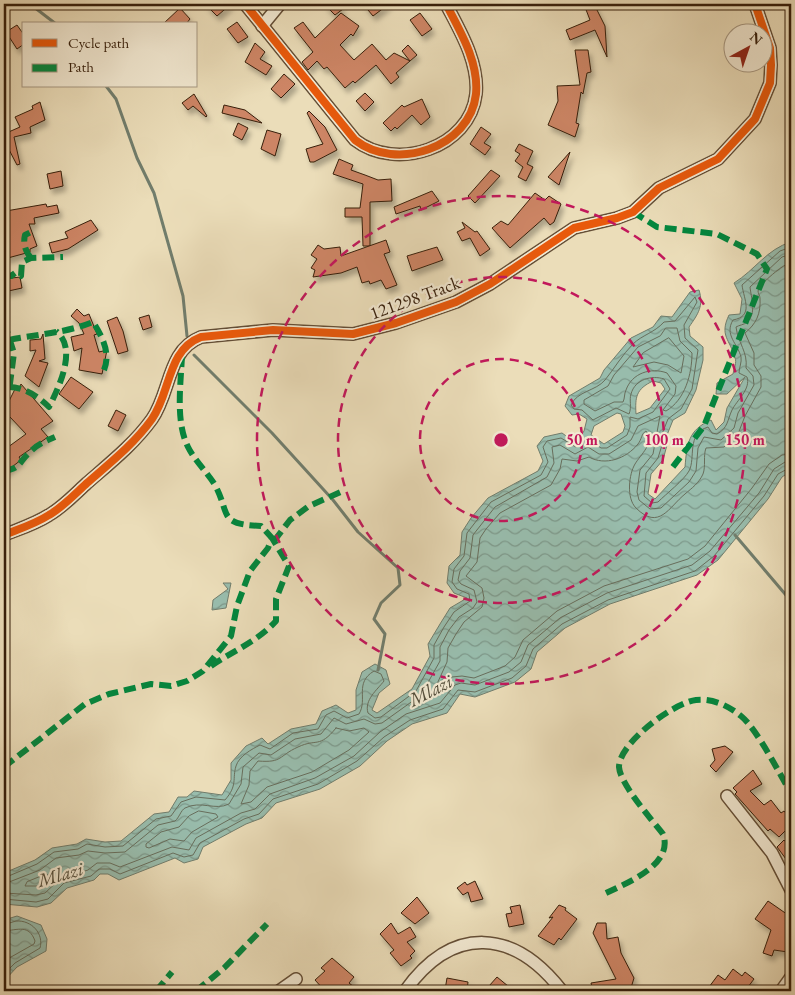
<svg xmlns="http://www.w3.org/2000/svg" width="795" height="995" viewBox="0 0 795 995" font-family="'EB Garamond',serif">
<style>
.water{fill:url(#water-waves);stroke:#717d6c;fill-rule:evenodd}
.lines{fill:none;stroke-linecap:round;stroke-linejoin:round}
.shore{stroke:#686e5c;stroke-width:1}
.stream{stroke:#717d6c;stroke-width:3}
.building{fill:#cd8565;stroke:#371f0b;filter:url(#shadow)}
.minor-casing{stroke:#644e36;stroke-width:14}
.minor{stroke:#f2e9d2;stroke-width:11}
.quiet{stroke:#00873e;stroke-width:6;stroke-dasharray:12 6;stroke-linecap:butt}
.cycleway-casing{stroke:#f2e9d2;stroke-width:11}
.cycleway{stroke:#e8590c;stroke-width:8}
.ring{fill:none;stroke:#c2185b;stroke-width:2.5;stroke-dasharray:9 6}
.labels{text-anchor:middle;stroke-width:4.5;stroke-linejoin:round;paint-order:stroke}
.street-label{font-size:18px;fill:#371f0b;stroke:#f2e9d2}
.water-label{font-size:19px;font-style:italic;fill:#544e3b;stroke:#f2e9d2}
.centre{fill:#c2185b;stroke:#f2e9d2;stroke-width:2.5}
.ring-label{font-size:15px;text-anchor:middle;font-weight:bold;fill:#c2185b;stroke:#f2e9d2;stroke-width:4.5;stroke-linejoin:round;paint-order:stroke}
</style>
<defs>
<pattern id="water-waves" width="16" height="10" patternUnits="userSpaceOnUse" patternTransform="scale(1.25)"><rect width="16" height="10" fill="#98bcac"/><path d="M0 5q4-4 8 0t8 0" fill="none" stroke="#7d988a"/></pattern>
<filter id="shadow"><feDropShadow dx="3" dy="5" stdDeviation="2.5" flood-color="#0004"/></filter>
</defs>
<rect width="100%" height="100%" fill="#ebddb9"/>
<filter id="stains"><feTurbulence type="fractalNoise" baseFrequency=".004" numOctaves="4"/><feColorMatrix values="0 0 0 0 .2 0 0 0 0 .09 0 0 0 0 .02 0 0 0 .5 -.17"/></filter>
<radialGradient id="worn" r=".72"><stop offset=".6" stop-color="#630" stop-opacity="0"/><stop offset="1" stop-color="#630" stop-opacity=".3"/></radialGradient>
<g class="water">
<path d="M791 242V471L782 477 768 499 718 560 697 575 610 604 565 628 537 652 531 669 515 682 475 697 460 694 447 713 412 724 387 741 360 766 320 789 276 803 262 818 246 824 203 847 198 859 184 863 175 858 119 880 108 874H100L94 880 67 888 51 903 37 907 4 904V873L35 860 52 848 77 844 86 839 105 842 121 841 154 814 169 812 178 797H187L194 791 222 795 231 780V763L246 746 262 738 268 744 291 729 316 724 322 711 336 705 348 713 356 710V690L362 672 375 664 386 670 390 684 379 693 372 710 377 713 412 689 430 656 428 644 440 624 450 608 467 598 454 593 447 583 449 566 460 555 462 532 471 518 488 498 538 471 543 461 537 446 544 437 562 433 576 443 584 431 587 419 579 414 572 415 565 406 569 396 600 378 604 370 631 338 653 327 661 316 672 317 690 292 699 290C704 306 698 314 689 327L690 336 703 347V360L696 390 685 413 673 420 667 435V445L663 460 651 474 648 494 655 499 685 467C687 444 688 430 711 420L716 430 724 422 727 408 745 377 727 394H716L717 383 733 374C734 369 737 362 735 358 730 339 719 336 729 315L740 314 742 299 734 283C755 270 767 249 791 242ZM653 381 661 383 665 389 650 408 636 414C635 397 636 389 653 381ZM617 413 621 414 625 426 623 432 604 444 591 435 594 426Z"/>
<path d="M223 583H231L226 608 212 610 213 600 228 589Z"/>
<path d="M17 916 41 925 47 939 46 951 17 967 4 981V920Z"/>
</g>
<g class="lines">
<g class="shore">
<path d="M791 262C784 264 760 283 758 291 758 293 760 296 760 298 761 314 756 324 745 333L754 353V365L761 376V387L745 416 738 434 724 447 706 448C703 456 706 466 703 474 699 483 692 488 685 494 669 507 659 531 636 508 626 498 629 474 635 464 641 454 655 443 646 431 641 434 642 439 638 444 626 459 605 466 589 457L577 461 562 459 560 469 551 485 500 513 486 529 480 538 477 562 466 576 482 588 484 598 482 607 464 622 456 634 448 648 447 662 431 697H435L452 677 462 676 474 678 505 666 515 657 523 640 557 611 604 586 688 559 705 546 752 488 769 464 782 455 791 454"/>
<path d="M666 328H677L680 341 692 353C692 374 685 400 666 411L663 410 675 394 676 386 667 373C651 367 632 373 626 390 624 394 625 398 623 402H614L595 411 584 404V400L608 386 614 375 638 347 660 336Z"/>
<path d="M669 338 684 356 681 373 668 365 654 362 633 367 643 353Z"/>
<path d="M336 728 349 731 364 728 369 732 349 750 312 772 267 787 251 802 241 804 249 785 250 771 258 761C283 763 278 756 298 747 317 738 319 749 336 728Z"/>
<path d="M199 811 216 814 218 817 192 832 184 841 170 839 149 848 146 847V844L161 832 179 827 189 816Z"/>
<path d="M47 874 50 878 41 886H25L27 882Z"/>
<path d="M4 878 37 864 54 852 78 849 87 844 105 847 123 846 156 819 171 816 181 802 196 797 225 800C238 785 232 779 236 766 239 756 252 749 260 745L270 749 293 733 318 729 326 715 334 711 347 718 359 714C368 699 354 683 374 671L381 674 384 681C377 690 364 700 368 713L375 718 381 717 416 691 434 658V645L444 627 454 612 470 601 469 594 457 589 452 582 454 569 464 556 467 533 491 502 541 475 548 462 543 447 547 441 561 438 576 447 587 438 601 448H607L627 435 630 427V417L638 419 653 412 670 389 664 379C652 375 635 379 631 394 629 400 632 407 629 414L616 408 593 420 582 410 574 409 571 405C577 391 596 391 605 380 614 369 622 355 633 344 642 335 654 333 664 322L675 321 695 297 697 302 684 325 685 338 698 350 692 389 681 409 668 419 662 434V445L658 458 646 473 644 496 652 503 658 502C666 494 684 480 689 471 696 458 686 434 708 427L712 433 717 434C728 428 727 421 732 410 737 400 751 389 747 377L739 373C739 368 742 362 741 357 738 344 724 335 733 320 754 316 744 300 742 285L780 251 791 247"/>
<path d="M4 884 40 870 56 858 79 855 88 851 105 853 125 852 158 825 175 821C179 818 181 810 185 808 201 800 215 811 229 804L241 784 243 767 259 753 271 755 295 739 321 734 334 718 346 724 364 719 375 724 382 723 421 695 440 661V647L449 630 459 617 473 608 477 602 474 590 461 584 458 580 460 571 470 558 473 535 495 507 547 477 554 463 552 447 560 445 575 454 588 447 599 454H609L631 440 638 426 660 416 653 454 640 470 637 492 639 500 650 509 661 508 689 482 696 471 698 448 704 437 721 440 734 428 738 413 754 385 753 376 746 368C748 352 738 343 736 327 739 325 744 325 747 322 757 314 751 297 750 287L782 257 791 254"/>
<path d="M4 893 36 895 45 893 61 878 88 870 97 863H110L120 867 172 847 189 850 196 838 241 813 255 809 270 794 315 778 354 756 380 732 406 714 440 703 455 685 461 683 475 685 509 672 521 662 528 645 560 618 607 593 692 565 710 551 759 493 774 469 785 462 791 461"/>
<path d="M4 899 36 902 48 899 64 883 91 876 99 869H110L120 874 173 853 184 857 193 855 200 843 244 819 259 814 273 799 318 784 357 761 384 737 410 720 443 709 458 690 475 692 512 678 526 666 533 649 562 624 608 600 695 571 714 556 764 496 778 474 791 467"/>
<path d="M4 924C8 924 12 922 16 921 32 920 44 934 40 948L15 963 4 974"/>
<path d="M4 931C18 930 29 924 35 941L34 944 11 957 4 965"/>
</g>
<g class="stream">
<path d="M30 4 56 24"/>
<path d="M106 86 116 99 137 158 154 193 183 296 187 336"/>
<path d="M194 355 272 433 333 500 358 532 398 568 400 585 381 603 374 619 385 634 378 670"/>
<path d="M735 535 791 601"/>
</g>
</g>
<g class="building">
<path d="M205 4H231L217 16Z"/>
<path d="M324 4H338L343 9 335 15Z"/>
<path d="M363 4H389L373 16Z"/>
<path d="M594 4 605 26 607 57 595 30 570 40 566 30 590 20 585 7Z"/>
<path d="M180 8 190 19 186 24H163Z"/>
<path d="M341 13 359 26 353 36 351 34 340 45 354 60 372 44 386 60 394 53 410 61 396 73 399 77 391 84 376 65 355 83 353 81 345 88 327 67 324 69 317 61 308 70 302 62 313 52 294 28 303 22 315 38Z"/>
<path d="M420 13 432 29 422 36 410 20Z"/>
<path d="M237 22 248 37 238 43 227 29Z"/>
<path d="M17 25 24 35V44L17 49 6 32Z"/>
<path d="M255 43 265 52 260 59 272 66 266 75 245 62Z"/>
<path d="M408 45 417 55 410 61 402 51Z"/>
<path d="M575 50H588L591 72 587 73 583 94 581 92 576 123 579 124 575 137 548 125 558 101 557 86 580 85Z"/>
<path d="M284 74 295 84 281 98 271 89Z"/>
<path d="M365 93 374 102 365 111 356 101Z"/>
<path d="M194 94 207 116 206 117 193 106 188 110 182 103Z"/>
<path d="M422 99 430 117 421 125 412 115 397 129 395 127 391 131 383 123 402 105 404 107Z"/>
<path d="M40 102 45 120 30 127 31 133 14 137 20 164 17 165 4 140V134L20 127 15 117 33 109 32 106Z"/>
<path d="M224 105 245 110 262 123 222 113Z"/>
<path d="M309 111 325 127 337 150 314 162H310L306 149 323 144 307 113Z"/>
<path d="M238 123 248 128 242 140 233 135Z"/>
<path d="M481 127 491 134 484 143 491 147 485 155 470 144Z"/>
<path d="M267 130 281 134 275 156 261 149Z"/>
<path d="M519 144 533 151 527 164 533 167 526 181 518 177 523 167 515 161 520 154 515 151Z"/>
<path d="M570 152 559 185 548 177Z"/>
<path d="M339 159 353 165 351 170 365 175 378 180 391 179 392 201 370 202V246H363L362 217H345V208H360L363 184 333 174Z"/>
<path d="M491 170 500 176 475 203 468 196Z"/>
<path d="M61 171 63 186 50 189 47 174Z"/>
<path d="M432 191 439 201 421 210 420 206 396 214 394 207Z"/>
<path d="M535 193 545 200 549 196 561 204 554 222 550 225 544 218 510 248 492 228 501 221 508 225Z"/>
<path d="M46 204 47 207 57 205 59 213 34 218 35 224H29L37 246 30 249V252L4 259V219L6 218V211Z"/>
<path d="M91 220 98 230 68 249 52 253 49 243 68 238 65 232Z"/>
<path d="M462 222 475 232 477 231 490 249 480 256 470 238 462 241 457 232 465 228Z"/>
<path d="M386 240 390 252 384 254 397 285 386 289 381 280 370 284 369 281 362 283 357 267 341 273 313 277 315 270 311 268 317 259 311 255 318 245 324 249 340 247 341 256Z"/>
<path d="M437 247 443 260 412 271 407 256Z"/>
<path d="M20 277 22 288 4 292V279Z"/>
<path d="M77 309 84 316 89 314 97 334 94 335 99 352 107 350 102 374 79 370 82 348 74 351 71 337 84 334 79 323 71 316Z"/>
<path d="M149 315 152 327 143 330 139 318Z"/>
<path d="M117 317 123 331 128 351 118 354 107 321Z"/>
<path d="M43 334 45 359 39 361 48 363 39 387 25 376 36 350 30 351V340L41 339Z"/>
<path d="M71 377 93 392 79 409 59 394Z"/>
<path d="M21 384 53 421 41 429 48 437 19 457 21 460 4 473V450L26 434 10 417 4 421V411L15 389 18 390Z"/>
<path d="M116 410 126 415 118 431 108 426Z"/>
<path d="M725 746 733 752 716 772 710 766 715 760 712 749Z"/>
<path d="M753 770 762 784 750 791 764 805 771 800 781 813 784 811 791 819V825L779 837 770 829 768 831 735 794 737 792 733 788Z"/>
<path d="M784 840 791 848V854L786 859 777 847Z"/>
<path d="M475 881 483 899 471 902 468 892 463 895 457 888 465 882 467 885Z"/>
<path d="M417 897 429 913 415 924 401 913Z"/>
<path d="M768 901 791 917V938L788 952 774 950 772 956 763 953 771 930 755 919Z"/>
<path d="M520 905 524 924 509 927 506 914 512 913 510 907Z"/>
<path d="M559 905 566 908 565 910 577 919 561 940 559 938 554 945 538 936 553 917 549 918Z"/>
<path d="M391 923 398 934 410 927 416 937 407 942 415 951 410 956 412 958 401 966 390 953 394 950 380 934Z"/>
<path d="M597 923H606L607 939 618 937 621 953 634 978 630 991H593L591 983 616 979 593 933Z"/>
<path d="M332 958 354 977 349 983 359 991H325L315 980 325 971 321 968Z"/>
<path d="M733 969 742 976 745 972 754 979 745 991H706L718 975 725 980Z"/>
<path d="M497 977 514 991H495L489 986Z"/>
<path d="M447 978 468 982 467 991 445 990Z"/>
</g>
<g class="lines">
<defs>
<g id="minor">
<path d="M245 4 355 140C396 172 470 148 476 94 479 62 460 31 446 4"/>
<path d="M262 26 280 4"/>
<path d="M4 535C19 529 35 524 49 515 63 507 75 494 87 483 110 463 134 444 152 419 171 392 167 350 201 337L273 330 353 334 396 323 456 302 490 284 574 228 617 218 633 212 659 188 718 159 755 119 770 83 771 65 770 48 755 4"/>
<path d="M727 796 772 853 791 890"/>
<path d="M279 991 296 979"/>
<path d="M405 991C453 924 514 929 562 991"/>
<path d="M781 991 791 977"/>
</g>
</defs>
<use href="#minor" class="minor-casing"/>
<use href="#minor" class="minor"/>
<g class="quiet">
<path d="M633 212 657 227 717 234 757 254 767 269 704 426 672 468"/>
<path d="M31 258C25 251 23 243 25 235L33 231"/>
<path d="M4 275 11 276 15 273 21 276 22 262 31 258 63 257"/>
<path d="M4 322 14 353 9 391 4 394"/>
<path d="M9 340C38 334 66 333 93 322 102 336 111 353 104 370"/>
<path d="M9 387C24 387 39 397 49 407 59 387 78 348 56 331"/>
<path d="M4 471C22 468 18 462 31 451 38 444 46 441 55 437"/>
<path d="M274 541 290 520 309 506 343 491"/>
<path d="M211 666C233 651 258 641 276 621V599L289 566 272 538"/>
<path d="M4 767 85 704 109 694 151 684 171 686 187 681 203 671 231 636 237 606 250 571 268 548 272 538 261 526C217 524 231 515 215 485 207 472 195 461 188 447 175 421 181 383 182 355"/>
<path d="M606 893C629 882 674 864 663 834 652 820 620 784 619 767 619 743 673 703 696 700 712 698 729 706 741 716 757 729 779 773 791 793"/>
<path d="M156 991 172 972"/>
<path d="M196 991 224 968 267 924"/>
</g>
<defs>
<g id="cycleway">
<path d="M245 4 355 140C396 172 470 148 476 94 479 62 460 31 446 4"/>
<path d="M4 535C19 529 35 524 49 515 63 507 75 494 87 483 110 463 134 444 152 419 171 392 167 350 201 337L273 330 353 334 396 323 456 302 490 284 574 228 617 218 633 212 659 188 718 159 755 119 770 83 771 65 770 48 755 4"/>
</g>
</defs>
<use href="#cycleway" class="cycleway-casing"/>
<use href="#cycleway" class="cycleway"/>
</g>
<g class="ring">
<circle cx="501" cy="440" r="81"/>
<circle cx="501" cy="440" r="163"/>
<circle cx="501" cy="440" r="244"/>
</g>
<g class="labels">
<g class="street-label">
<text transform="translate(415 298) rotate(-20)" y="6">121298 Track</text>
</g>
<g class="water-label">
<text transform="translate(430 690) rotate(-28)" y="7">Mlazi</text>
<text transform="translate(60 874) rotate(-16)" y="7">Mlazi</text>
</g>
</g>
<circle cx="501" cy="440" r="8" class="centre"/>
<g class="ring-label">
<text x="582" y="445">50 m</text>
<text x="664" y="445">100 m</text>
<text x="745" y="445">150 m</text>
</g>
<rect width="795" height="995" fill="none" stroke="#ebddb9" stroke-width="20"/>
<rect x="5" y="5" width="785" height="985" fill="none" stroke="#371f0b" stroke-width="2.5"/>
<rect x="10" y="10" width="775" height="975" fill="none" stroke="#371f0b"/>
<rect x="22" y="22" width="175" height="65" fill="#f2e9d2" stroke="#a79882"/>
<rect x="32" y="39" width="25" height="8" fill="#e8590c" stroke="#a79882"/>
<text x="68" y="48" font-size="15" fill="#371f0b">Cycle path</text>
<rect x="32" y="64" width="25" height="8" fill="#00873e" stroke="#a79882"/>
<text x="68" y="72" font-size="15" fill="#371f0b">Path</text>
<g transform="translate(748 48) rotate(40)"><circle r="24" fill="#f2e9d2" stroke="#a79882"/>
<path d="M0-4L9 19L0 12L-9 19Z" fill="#8f2418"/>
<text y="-8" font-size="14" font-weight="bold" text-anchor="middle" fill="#371f0b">N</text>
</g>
<rect width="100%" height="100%" filter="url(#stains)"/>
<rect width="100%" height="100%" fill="url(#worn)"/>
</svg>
